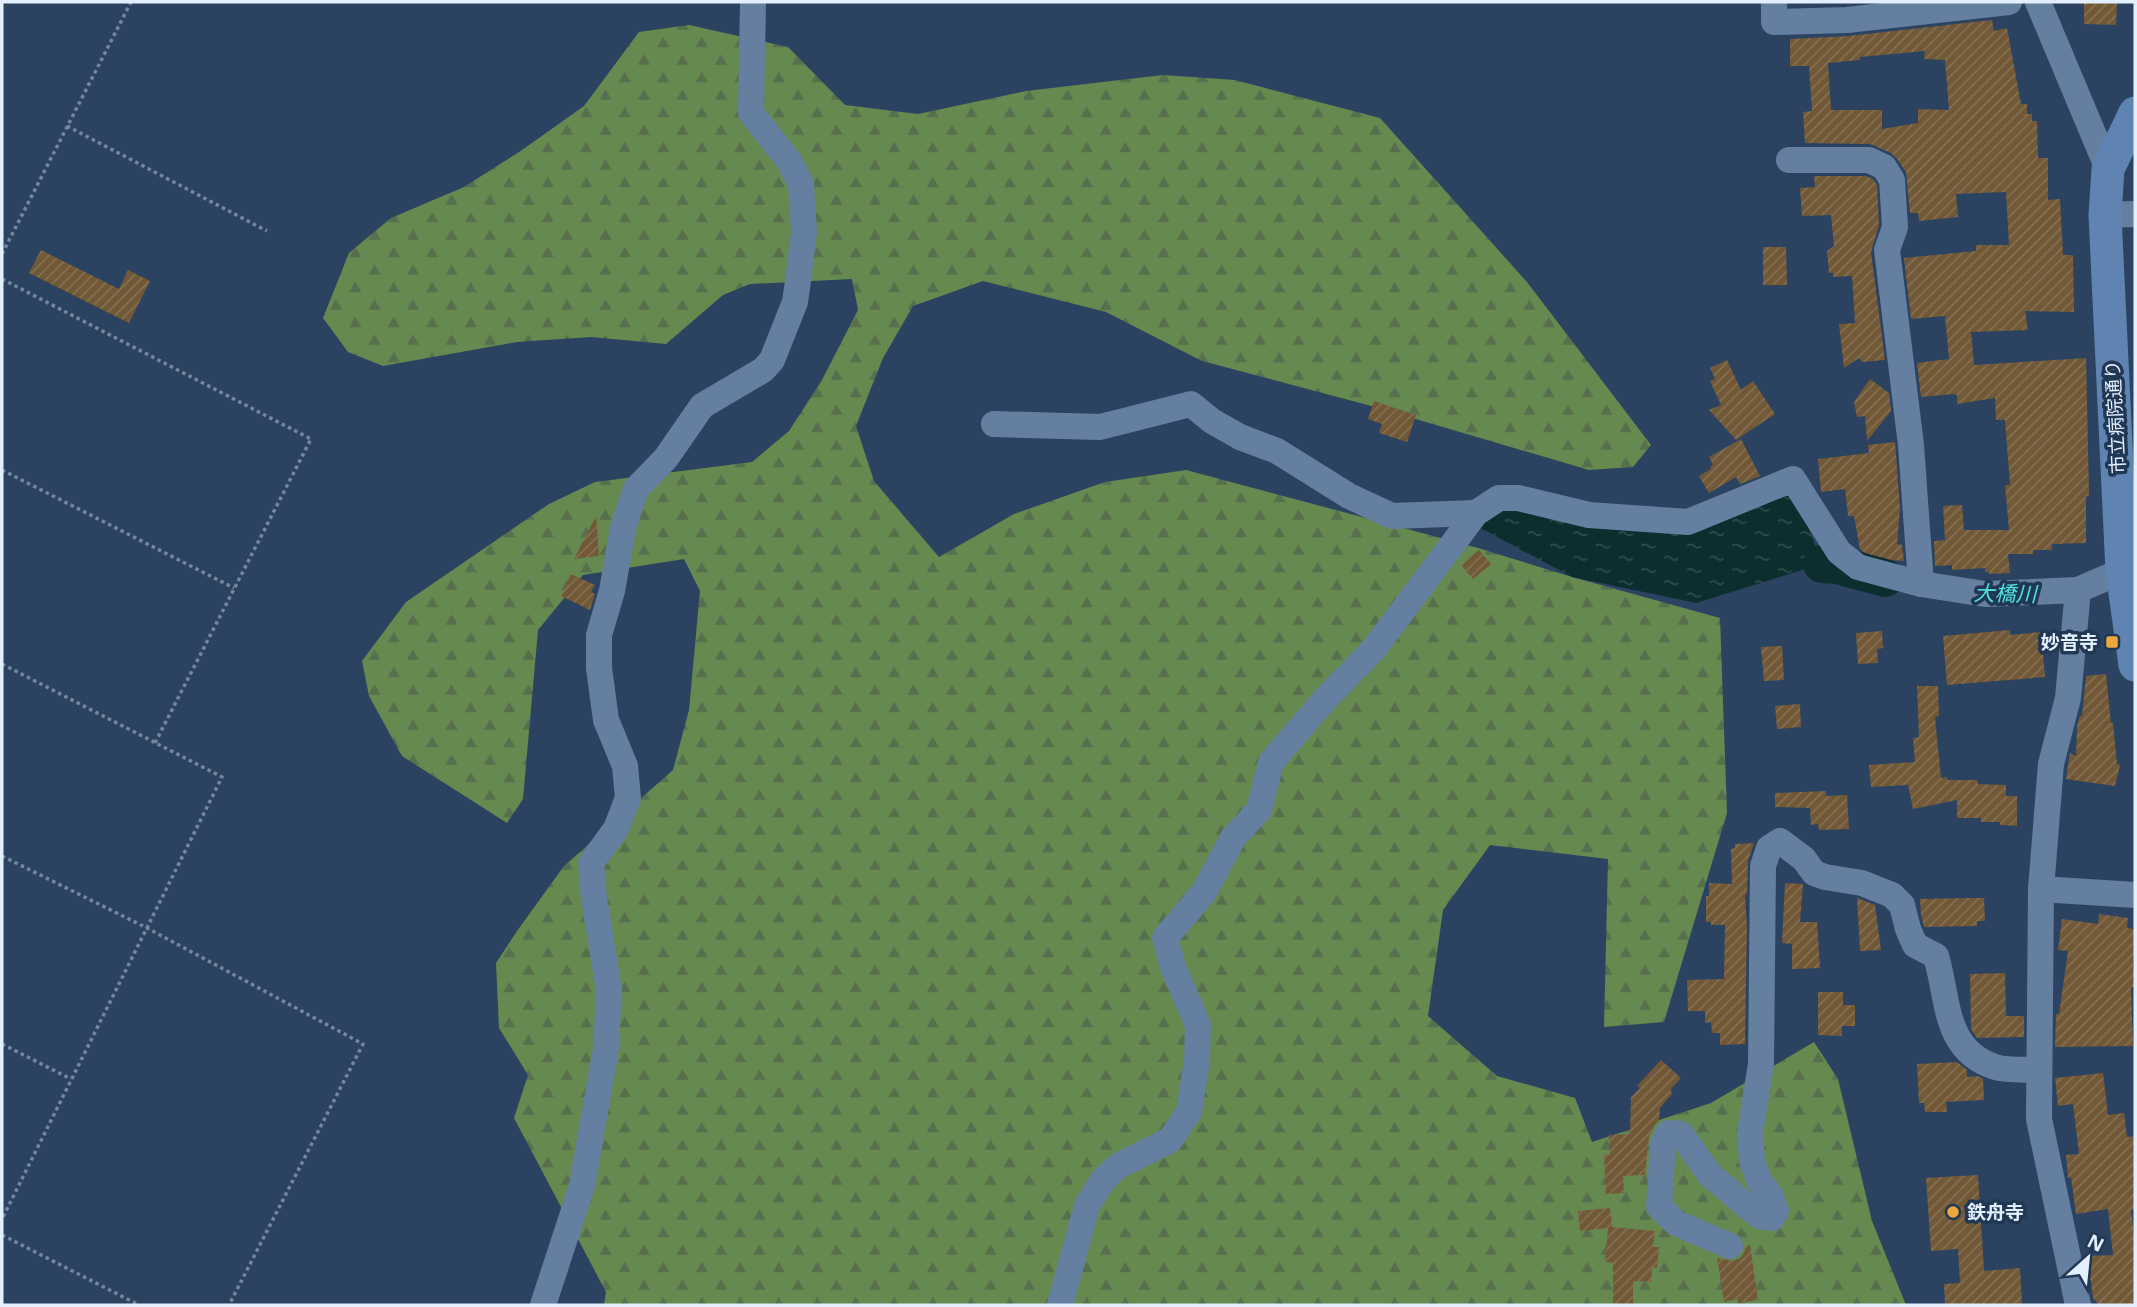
<svg xmlns="http://www.w3.org/2000/svg" width="2137" height="1307" viewBox="0 0 2137 1307" font-family="'Open Sans','Noto Sans JP',sans-serif">
<style>
.forest{fill:url(#forest-firs)}
.water{fill:url(#water-ripples)}
.lines{fill:none;stroke-linecap:round;stroke-linejoin:round}
.river{stroke:#0d2e2e;stroke-width:38}
.building{fill:url(#building-hatch);fill-rule:evenodd}
.path{stroke:#74879e;stroke-width:3.5;stroke-dasharray:3.5 3.5;stroke-linecap:butt}
.minor{stroke:#657fa0;stroke-width:26}
.major{stroke:#6084b1;stroke-width:33}
.poi-dot{fill:#eda83b;stroke:#213855;stroke-width:2.5}
.labels{text-anchor:middle;stroke-width:7;stroke-linejoin:round;paint-order:stroke}
.street-label{font-size:19px;fill:#e4effe;stroke:#213855}
.poi-label{font-size:19px;font-weight:bold;fill:#e4effe;stroke:#213855;text-anchor:end}
.water-label{font-size:21px;font-style:italic;fill:#4de3e2;stroke:#213855}
</style>
<defs>
<pattern id="forest-firs" width="22" height="20" patternUnits="userSpaceOnUse" patternTransform="scale(1.75)"><rect width="22" height="20" fill="#65894f"/><path d="M5 1l3.5 6h-7zM16 11l3.5 6h-7z" fill="#586f4e"/></pattern>
<pattern id="water-ripples" width="26" height="14" patternUnits="userSpaceOnUse" patternTransform="scale(1.75)"><rect width="26" height="14" fill="#0d2e2e"/><path d="M2 4q2-2 4 0t4 0M15 11q2-2 4 0t4 0" fill="none" stroke="#304d4d"/></pattern>
<pattern id="building-hatch" width="6" height="6" patternUnits="userSpaceOnUse" patternTransform="scale(1.75)"><rect width="6" height="6" fill="#715836"/><path d="M-1 1l2-2M0 6l6-6M5 7l2-2" fill="none" stroke="#857054"/></pattern>
</defs>
<rect width="100%" height="100%" fill="#2b4360"/>
<path class="forest" d="M689 25 788 47 845 105 918 114 1026 91 1163 75 1235 80 1380 118 1527 282 1651 445 1633 467 1589 470 1375 407 1202 361 1106 312 983 281 913 306 883 358 856 426 874 481 939 557 1014 514 1105 482 1186 470 1478 548 1572 577 1720 618 1727 813 1664 1022 1604 1027 1608 859 1490 845 1443 910 1428 1016 1497 1076 1575 1098 1592 1142 1711 1103 1814 1042 1838 1079 1872 1221 1906 1305H604L606 1292 514 1118 528 1075 499 1028 496 963 517 931 564 866 673 770 689 710 700 591 684 559 583 575 538 630 523 799 507 823 402 756 369 696 362 661 406 602 549 504 595 482 752 462 789 431 822 380 858 310 852 279 750 284 723 295 666 344 591 337 517 342 383 366 348 352 323 318 349 253 391 218 464 187 522 150 584 106 639 32Z"/>
<path class="water" d="M1792 484 1822 564 1696 603 1572 577 1480 528 1500 504 1690 527Z"/>
<g class="lines">
<path class="river" d="M1822 564 1837 565 1885 578"/>
</g>
<g class="building">
<path d="M2084 2H2117L2116 25 2084 24Z"/>
<path d="M1992 20 1994 31 2007 28 2021 104H2027V114H2032V121H2037L2038 158H2048V200L2060 199 2063 255H2073L2074 312 2025 311 2028 330 1971 332 1974 365 2086 358 2089 495 2086 497V543L2052 544V550H2033V554H2008L2010 573 1989 574V572H1985V568L1952 570V565L1935 566 1934 541 1945 540 1943 506 1962 505 1964 530H2009L2005 485H2010L2005 420H1996L1995 398 1957 404V395L1954 394 1921 397 1917 363 1949 359 1945 316 1911 319 1904 258 1976 251V245H2009L2006 192 1956 194 1958 217 1919 221 1918 213H1910L1906 172 1897 159 1891 153 1870 144 1805 143 1803 112 1812 111 1809 66H1790V39L1849 36ZM1925 51 1924 59 1945 60 1949 110 1918 109V123L1882 129V110H1831L1828 63 1860 60V57Z"/>
<path d="M1814 176H1866L1873 179 1877 185 1879 225 1871 252 1885 360 1862 362 1859 358 1844 368 1839 324 1855 323 1852 276 1833 277V273H1829L1827 251 1834 246 1831 215 1802 216 1800 188 1815 187Z"/>
<path d="M1763 247H1786L1787 285H1763Z"/>
<path d="M41 250 119 289 128 270 150 281 129 323 29 273Z"/>
<path d="M1727 360 1741 390 1753 381 1775 414 1736 440 1709 410 1721 405 1710 381 1715 379 1710 368Z"/>
<path d="M1870 379 1889 393 1891 411 1867 441 1865 416 1857 417 1854 402Z"/>
<path d="M1374 401 1416 415 1407 442 1379 433 1382 424 1368 419Z"/>
<path d="M1741 439 1760 476 1740 484 1736 477 1709 493 1699 476 1711 469 1710 467 1713 465 1709 457Z"/>
<path d="M1895 442 1900 508 1897 544 1902 545 1904 561 1892 560 1865 553 1860 549 1854 516H1848L1845 489 1821 492 1818 459 1869 453 1868 445Z"/>
<path d="M596 516 599 556 574 559Z"/>
<path d="M1479 550 1491 564 1473 579 1461 565Z"/>
<path d="M571 574 595 585 591 592 595 594 590 610 561 596Z"/>
<path d="M2010 630V635L2041 632 2045 677 1947 685 1943 636Z"/>
<path d="M1882 631 1883 648 1877 649 1878 663 1858 664 1856 633Z"/>
<path d="M1782 646 1784 680 1764 681 1761 647Z"/>
<path d="M2106 674 2111 723H2113L2117 764 2120 765 2115 786 2066 779 2070 753 2076 756 2077 726 2080 716H2082L2086 676Z"/>
<path d="M1917 686H1938L1939 716 1935 717 1941 778 1947 777 1948 780H1977L1978 784 2006 785V796H2017V826L2000 825V822H1981V818H1957V800L1913 809 1908 785 1871 787 1869 765 1915 762 1913 738 1919 737Z"/>
<path d="M1800 704 1801 727 1777 729 1775 706Z"/>
<path d="M1826 791V796L1847 795 1849 829 1819 830 1818 824 1811 825 1810 808 1775 807V793Z"/>
<path d="M1754 843 1748 861 1747 894H1745L1747 928 1745 1044 1720 1045V1033H1712L1711 1022 1705 1023V1011H1688L1687 980 1724 979 1725 925H1711V922H1706V896H1709V883L1732 884 1731 849 1735 848V844Z"/>
<path d="M1785 883 1803 884 1800 922H1817L1820 968 1792 969V944L1782 943Z"/>
<path d="M1857 898 1875 905 1881 950 1860 951Z"/>
<path d="M1969 898H1984L1985 921H1977V926L1924 927 1921 915 1920 899Z"/>
<path d="M2099 914 2128 918 2127 928 2135 929 2133 969H2135V988L2131 987 2133 1046 2055 1047 2056 1014H2059L2068 951 2058 950 2062 919 2098 924Z"/>
<path d="M2005 973 2006 1016H2024V1037L1977 1038 1971 1029 1970 974Z"/>
<path d="M1818 992H1843V1005H1855V1026H1842V1036L1818 1035Z"/>
<path d="M1661 1060 1681 1078 1670 1090 1673 1093 1660 1108 1659 1120 1654 1126 1649 1137 1645 1175 1623 1176 1624 1193 1606 1194 1604 1155H1610L1609 1135 1630 1134 1631 1097 1640 1088 1637 1086Z"/>
<path d="M1957 1062 1967 1070V1077L1978 1076 1983 1079 1984 1100 1946 1102 1947 1112H1925L1924 1103H1919L1917 1064Z"/>
<path d="M2103 1073 2108 1115 2124 1113 2127 1137 2135 1136V1210H2131L2135 1241V1305H2099L2093 1298 2091 1281 2088 1275 2087 1256 2113 1255 2108 1209 2076 1214 2071 1177 2068 1178 2066 1155 2079 1154 2073 1104 2058 1106 2055 1078Z"/>
<path d="M1978 1175 1984 1271 2020 1268 2022 1305H1945L1944 1284 1960 1283 1958 1249 1931 1251 1926 1178Z"/>
<path d="M1610 1208 1612 1227 1655 1231 1653 1247H1659L1657 1268 1652 1267 1651 1282 1633 1281V1305H1613V1263L1605 1262 1608 1228 1580 1231 1578 1211Z"/>
<path d="M1750 1245 1758 1300 1738 1303 1737 1299 1724 1302 1717 1258 1733 1261 1740 1258 1744 1253 1746 1246Z"/>
</g>
<g class="lines">
<g class="path">
<path d="M67 126 267 231"/>
<path d="M2 254 131 2"/>
<path d="M2 279 311 439 155 743"/>
<path d="M2 470 234 588"/>
<path d="M2 664 222 777 2 1219"/>
<path d="M2 856 147 928 363 1044 229 1305"/>
<path d="M2 1044 71 1079"/>
<path d="M2 1235 139 1305"/>
</g>
<g class="minor">
<path d="M1774 2V22L1847 20 2009 2"/>
<path d="M2038 2 2108 169"/>
<path d="M1789 160H1869L1884 167 1892 180 1895 227 1887 250 1911 445 1921 584"/>
<path d="M2105 215 2135 214"/>
<path d="M994 424 1100 427 1191 404 1212 421 1240 437 1277 451 1349 496 1392 516 1476 513"/>
<path d="M2078 590 2068 698 2051 764 2041 889 2039 1119 2078 1305"/>
<path d="M2041 889 2135 895"/>
<path d="M1730 1246 1676 1223 1659 1206 1663 1144 1668 1133 1681 1134 1710 1175 1759 1216 1772 1218 1776 1211 1771 1197 1759 1180 1752 1161 1750 1133 1761 1064 1763 866 1769 848 1780 841 1804 859 1814 873 1825 877 1862 883 1892 895 1902 905 1908 929 1915 945 1936 956C1949 999 1943 1050 1995 1067 2008 1071 2026 1069 2039 1070"/>
<path d="M543 1305 582 1186 606 1048 609 990 594 898 591 863 616 829 628 798 625 766 606 720 599 668V635L612 591 623 528 636 489 666 458 702 406 763 370 772 360 795 302 798 281 804 232 801 184 789 161 751 113 753 2"/>
<path d="M1060 1305 1087 1206 1103 1180 1118 1166 1170 1140 1189 1112 1197 1060 1198 1025 1173 967 1165 938 1204 892 1233 838 1259 810 1271 762 1328 696 1373 650 1476 513 1499 498H1518L1589 515 1688 522 1793 479 1839 552 1858 567 1921 584 1985 594 2078 590 2122 571"/>
</g>
<path class="major" d="M2135 113 2108 169 2105 215 2122 571 2135 665"/>
</g>
<g class="poi-dot">
<rect x="2105" y="635" width="14" height="14" rx="3.5"/>
<circle cx="1953" cy="1212" r="7"/>
</g>
<g class="labels">
<g class="street-label">
<text transform="translate(2115 417) rotate(-93)" y="7">市立病院通り</text>
</g>
<g class="poi-label">
<text x="2098" y="649">妙音寺</text>
<text x="1967" y="1219" text-anchor="start">鉄舟寺</text>
</g>
<g class="water-label">
<text transform="translate(2005 594) rotate(1)" y="7">大橋川</text>
</g>
</g>
<rect width="2137" height="1307" fill="none" stroke="#e4effe" stroke-width="7"/>
<g transform="translate(2088 1258) rotate(27)" stroke="#213855" stroke-width="5" paint-order="stroke">
<path d="M0-5L12 26L0 18L-12 26Z" fill="#e4effe"/>
<text y="-10" font-size="19" font-weight="bold" text-anchor="middle" fill="#e4effe">N</text>
</g>
</svg>
